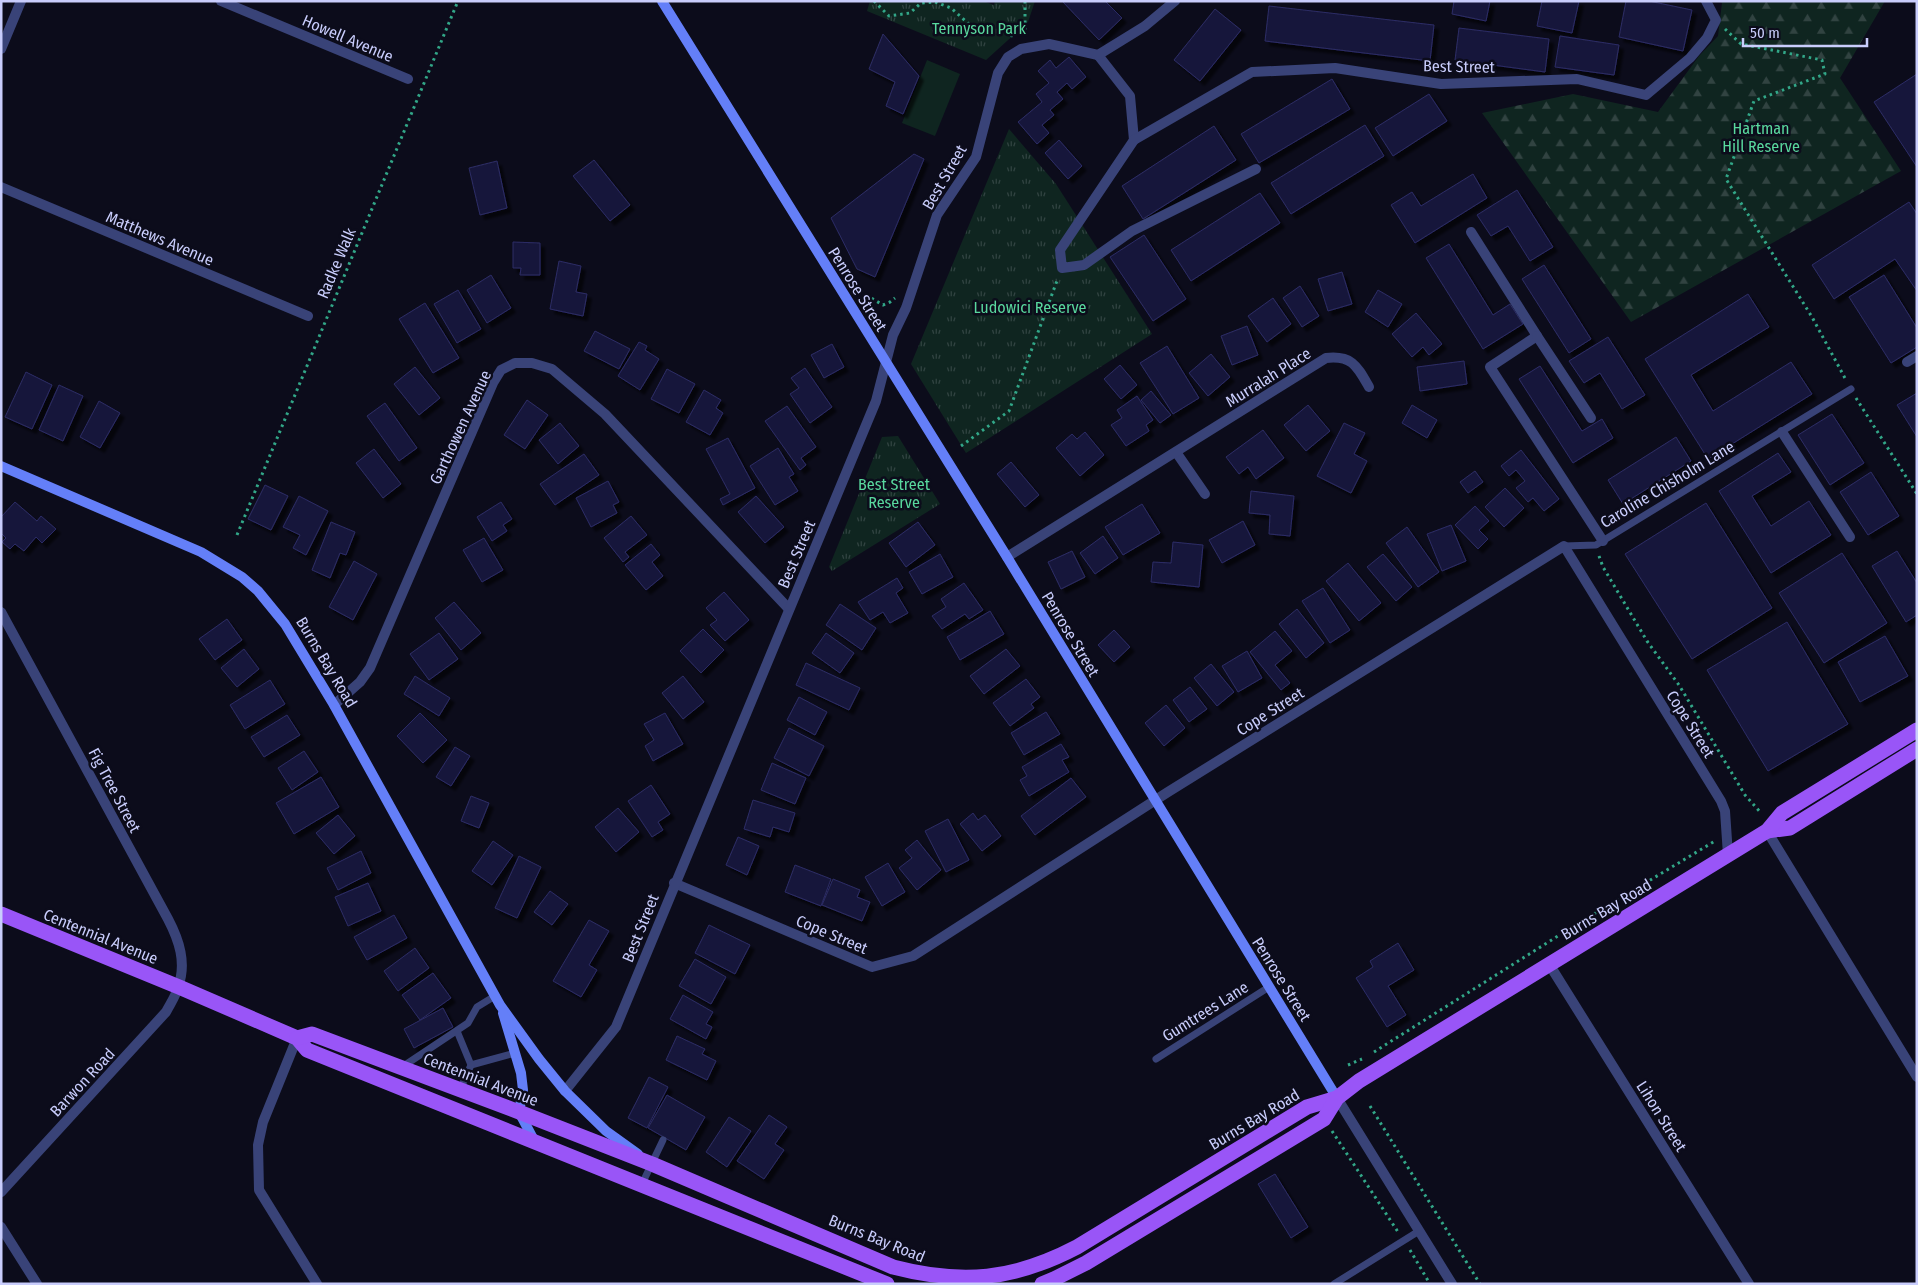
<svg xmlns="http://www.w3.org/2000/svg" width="1918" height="1285" viewBox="0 0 1918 1285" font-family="'Fira Sans Condensed',sans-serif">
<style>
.grass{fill:url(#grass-tufts)}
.forest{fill:url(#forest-firs)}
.pitch{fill:#0f2520}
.building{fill:#19193b;stroke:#2c2c66;filter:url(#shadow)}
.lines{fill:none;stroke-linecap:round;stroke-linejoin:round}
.path{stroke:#32a788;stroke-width:3;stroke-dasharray:2.5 4;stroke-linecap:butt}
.lane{stroke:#394378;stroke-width:7}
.street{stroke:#394378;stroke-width:10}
.secondary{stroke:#647ff8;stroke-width:10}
.primary{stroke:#9955f7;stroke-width:15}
.labels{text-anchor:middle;stroke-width:5;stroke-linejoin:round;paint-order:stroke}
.park-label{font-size:16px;fill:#59d89e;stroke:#0c0c1b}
.street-label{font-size:16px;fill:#c9cdfc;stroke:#0c0c1b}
</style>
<defs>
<pattern id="grass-tufts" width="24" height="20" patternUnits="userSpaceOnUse" patternTransform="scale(1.25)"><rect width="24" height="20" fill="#0f2520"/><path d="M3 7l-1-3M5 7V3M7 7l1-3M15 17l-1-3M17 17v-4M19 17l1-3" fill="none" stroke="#314341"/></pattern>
<pattern id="forest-firs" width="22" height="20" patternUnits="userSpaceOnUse" patternTransform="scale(1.25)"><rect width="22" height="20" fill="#0f2520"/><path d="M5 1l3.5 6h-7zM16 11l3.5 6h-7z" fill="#314341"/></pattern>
<filter id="shadow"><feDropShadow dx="4.5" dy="4.5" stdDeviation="1" flood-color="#0009"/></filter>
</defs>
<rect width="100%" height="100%" fill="#0c0c1b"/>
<g class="grass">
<path d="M870 1H983L994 5 995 1H1035L1028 22 986 60 867 11Z"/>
<path d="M1009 129 1056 184 1152 334 966 453 911 364Z"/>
<path d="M898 436 940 504 832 571 829 567 882 437Z"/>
</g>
<path class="forest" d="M1720 1H1885L1840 78 1901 171 1631 322 1482 113 1573 94 1658 112 1699 56 1718 36 1722 3Z"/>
<path class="pitch" d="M927 60 960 74 935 136 902 123Z"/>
<g class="building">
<path d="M1062 1H1105L1122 18 1099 40Z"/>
<path d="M1454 1H1490L1486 21 1452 14Z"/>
<path d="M1542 1H1579L1572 33 1537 26Z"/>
<path d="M1626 1H1649L1692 10 1683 51 1619 37Z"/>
<path d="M1269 6 1434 25 1430 61 1265 41Z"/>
<path d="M1215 9 1241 30 1200 81 1174 60Z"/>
<path d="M1459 28 1549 39 1545 72 1455 60Z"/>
<path d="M883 34 919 76 903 114 886 106 895 82 869 69Z"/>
<path d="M1560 36 1619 45 1614 75 1555 67Z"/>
<path d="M1069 57 1086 77 1072 89 1067 83 1057 92 1063 99 1050 110 1054 115 1042 125 1049 133 1037 144 1018 122 1042 102 1036 94 1049 83 1038 71 1050 60 1056 68Z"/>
<path d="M1917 74V167L1874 102Z"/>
<path d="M1332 79 1350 109 1259 163 1241 134Z"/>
<path d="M1429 94 1447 121 1393 156 1375 128Z"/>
<path d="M1365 125 1384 156 1291 214 1271 183Z"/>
<path d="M1214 126 1236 160 1143 219 1122 186Z"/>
<path d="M1059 140 1082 166 1068 179 1045 153Z"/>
<path d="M914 154 924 159 875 277 857 269 831 218Z"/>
<path d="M594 160 630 205 610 221 573 176Z"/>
<path d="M497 161 507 208 480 215 469 168Z"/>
<path d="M1473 174 1487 198 1415 243 1391 205 1412 192 1421 206Z"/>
<path d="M1517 190 1553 247 1530 261 1508 226 1491 236 1477 215Z"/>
<path d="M1260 193 1280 223 1191 281 1171 250Z"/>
<path d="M1909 202 1917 214V291L1895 259 1834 299 1812 265Z"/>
<path d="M1144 235 1186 299 1153 321 1110 257Z"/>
<path d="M513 242 540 243V275H520L521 268H513Z"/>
<path d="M1449 244 1493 315 1510 304 1523 324 1483 349 1426 258Z"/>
<path d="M559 261 581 266 576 292 587 294 583 316 550 309Z"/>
<path d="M1544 265 1591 339 1569 353 1522 279Z"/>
<path d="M1342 272 1352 304 1328 311 1318 279Z"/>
<path d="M491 275 511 308 487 323 467 290Z"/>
<path d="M1884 275 1917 328V347L1891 363 1849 297Z"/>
<path d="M1300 286 1319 316 1302 327 1283 298Z"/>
<path d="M458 290 481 329 457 343 434 304Z"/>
<path d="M1378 290 1402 304 1388 327 1365 312Z"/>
<path d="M1748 294 1769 327 1691 375 1713 411 1791 362 1812 394 1708 459 1645 359Z"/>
<path d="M1273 298 1291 324 1267 342 1248 316Z"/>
<path d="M425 303 459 358 433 373 399 319Z"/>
<path d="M1416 313 1442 344 1429 355 1423 347 1412 357 1392 334Z"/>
<path d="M1247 326 1258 355 1232 365 1221 336Z"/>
<path d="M595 331 630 349 619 369 584 351Z"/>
<path d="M1608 337 1645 395 1622 409 1600 373 1584 383 1569 361Z"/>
<path d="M639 342 647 346 645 350 659 359 640 390 618 376Z"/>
<path d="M832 344 844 367 824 378 811 355Z"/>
<path d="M1167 346 1199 398 1173 414 1140 363Z"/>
<path d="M1211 354 1230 377 1208 396 1189 373Z"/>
<path d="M1464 361 1467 384 1420 391 1417 367Z"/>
<path d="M1120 365 1137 385 1121 399 1104 379Z"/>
<path d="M1540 366 1582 431 1602 419 1613 438 1573 463 1519 379Z"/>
<path d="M415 367 440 398 419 415 394 384Z"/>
<path d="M805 368 832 407 810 423 790 394 799 388 791 378Z"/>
<path d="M667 369 695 384 679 413 651 399Z"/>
<path d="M26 372 52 385 32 429 5 417Z"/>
<path d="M59 385 83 396 63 441 39 430Z"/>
<path d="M704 390 721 400 716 408 723 413 710 435 686 422Z"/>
<path d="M1151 391 1171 415 1160 423 1141 400Z"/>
<path d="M1917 393V437L1897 405Z"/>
<path d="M1137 396 1153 420 1146 425 1149 431 1126 446 1111 425 1122 418 1117 410Z"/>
<path d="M527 400 548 415 525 449 504 435Z"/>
<path d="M99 401 120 413 100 448 80 437Z"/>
<path d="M385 403 417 448 399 461 367 416Z"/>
<path d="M1308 405 1330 431 1306 451 1284 425Z"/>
<path d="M1412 405 1437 420 1427 438 1402 423Z"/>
<path d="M787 406 816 447 801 458 806 465 800 470 765 421Z"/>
<path d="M1832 414 1864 463 1830 485 1798 435Z"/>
<path d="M560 423 579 446 558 464 539 440Z"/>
<path d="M1344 423 1365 433 1354 454 1367 461 1351 493 1317 476Z"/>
<path d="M1263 430 1284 458 1256 479 1248 467 1239 474 1226 457Z"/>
<path d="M1085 432 1104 455 1080 476 1056 448 1072 434 1077 439Z"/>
<path d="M1676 437 1691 461 1623 504 1608 480Z"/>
<path d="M728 438 755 488 723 505 720 499 730 494 706 449Z"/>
<path d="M778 448 794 474 789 477 798 491 775 505 750 466Z"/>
<path d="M374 449 401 484 383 498 356 463Z"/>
<path d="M1521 450 1559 499 1544 511 1533 498 1528 502 1516 488 1525 481 1516 470 1509 476 1501 466Z"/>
<path d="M1778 453 1791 472 1752 496 1771 526 1809 501 1831 535 1771 573 1719 491Z"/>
<path d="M584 454 599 475 555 505 540 484Z"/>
<path d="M1011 462 1039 495 1025 507 997 474Z"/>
<path d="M1475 471 1483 482 1468 493 1460 482Z"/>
<path d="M1871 472 1899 516 1868 535 1840 492Z"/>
<path d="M608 481 619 502 613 505 617 513 591 527 576 498Z"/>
<path d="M265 485 288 496 271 530 248 519Z"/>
<path d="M1505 488 1524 508 1504 527 1485 507Z"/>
<path d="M1251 491 1294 496 1290 536 1269 534 1270 515 1249 513Z"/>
<path d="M299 496 328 511 306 555 293 548 300 535 283 527Z"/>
<path d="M756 496 784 527 765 543 738 512Z"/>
<path d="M15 502 37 521 41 516 56 529 42 543 36 537 24 551 15 544 10 549 2 542 6 538 1 533V517Z"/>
<path d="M501 502 512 519 503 525 507 531 492 541 477 517Z"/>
<path d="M1706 503 1772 608 1692 659 1625 554Z"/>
<path d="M1142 504 1160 533 1123 555 1105 527Z"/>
<path d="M1475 506 1489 521 1479 530 1488 539 1478 549 1455 525Z"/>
<path d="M631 516 647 535 625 552 629 557 623 562 604 538Z"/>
<path d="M1243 521 1255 545 1222 563 1209 540Z"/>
<path d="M331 522 355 532 346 555 340 553 330 578 312 570Z"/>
<path d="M918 522 935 545 906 567 889 543Z"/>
<path d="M1451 525 1466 561 1442 571 1427 534Z"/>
<path d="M1407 527 1439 572 1418 587 1386 543Z"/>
<path d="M1103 536 1118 558 1095 574 1080 553Z"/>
<path d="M484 538 503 570 482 582 463 550Z"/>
<path d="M1173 542 1203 545 1199 587 1151 582 1153 562 1171 563Z"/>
<path d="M651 544 660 555 652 562 663 576 646 590 625 565Z"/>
<path d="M1072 551 1085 577 1061 589 1048 562Z"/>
<path d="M1897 551 1917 583V615L1906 622 1872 566Z"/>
<path d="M1842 553 1887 623 1824 663 1779 593Z"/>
<path d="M940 554 953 577 922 594 909 572Z"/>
<path d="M1383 554 1412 587 1396 601 1367 567Z"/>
<path d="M354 561 377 574 353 620 329 607Z"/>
<path d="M1348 563 1381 603 1359 621 1326 581Z"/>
<path d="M897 578 903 588 896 593 908 613 890 623 883 612 870 620 858 602Z"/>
<path d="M964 583 983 610 969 619 965 614 942 629 932 616 946 607 941 599Z"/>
<path d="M1323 588 1350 630 1330 643 1302 601Z"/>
<path d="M724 592 749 620 725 641 710 625 717 620 706 608Z"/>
<path d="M454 602 481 633 461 650 435 618Z"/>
<path d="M840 604 876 628 862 650 826 625Z"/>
<path d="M1297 609 1324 643 1306 658 1279 624Z"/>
<path d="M990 611 1004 634 960 660 947 637Z"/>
<path d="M227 619 242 640 215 660 199 639Z"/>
<path d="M1787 622 1848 724 1768 771 1707 670Z"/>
<path d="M703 629 724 650 701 673 680 651Z"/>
<path d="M1114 630 1130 647 1114 662 1098 645Z"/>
<path d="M1275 631 1292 651 1275 665 1290 683 1281 690 1250 652Z"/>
<path d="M439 633 458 659 429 680 410 654Z"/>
<path d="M826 633 854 653 840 673 812 653Z"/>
<path d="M1885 636 1908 676 1860 702 1838 662Z"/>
<path d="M244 649 259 669 237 687 221 668Z"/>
<path d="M1006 649 1020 666 984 694 970 676Z"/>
<path d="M1247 651 1262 678 1238 692 1222 666Z"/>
<path d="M806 663 860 688 849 710 796 685Z"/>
<path d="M1211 664 1234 692 1217 706 1194 678Z"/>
<path d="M415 676 450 698 439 716 404 694Z"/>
<path d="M683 676 704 702 683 719 662 693Z"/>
<path d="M1026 679 1040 697 1031 704 1034 708 1010 726 993 703Z"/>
<path d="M270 680 285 704 245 729 230 705Z"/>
<path d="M1190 687 1207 709 1189 722 1173 700Z"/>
<path d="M799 697 827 712 815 735 787 720Z"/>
<path d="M1166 705 1185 728 1164 746 1145 723Z"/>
<path d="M1046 712 1060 734 1024 755 1011 733Z"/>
<path d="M420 713 447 740 423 763 397 736Z"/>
<path d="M665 713 683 744 653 761 645 746 654 740 644 724Z"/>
<path d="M287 715 300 735 264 757 251 737Z"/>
<path d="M789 728 824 746 809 776 774 758Z"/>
<path d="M1061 744 1069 757 1062 760 1069 772 1029 796 1020 780 1027 776 1022 767Z"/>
<path d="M455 747 470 756 451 786 436 777Z"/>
<path d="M304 751 318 772 292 790 278 768Z"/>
<path d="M772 763 806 778 795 804 761 790Z"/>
<path d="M321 777 339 807 294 834 276 803Z"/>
<path d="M1071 778 1086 797 1035 835 1021 816Z"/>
<path d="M651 785 670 814 658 822 663 830 652 837 628 801Z"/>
<path d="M471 796 489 803 479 828 461 821Z"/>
<path d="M753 800 795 813 789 832 773 827 770 837 744 829Z"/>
<path d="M618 808 639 832 616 852 595 827Z"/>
<path d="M973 813 978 820 985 815 1001 836 982 851 960 824Z"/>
<path d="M338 815 355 836 334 854 316 833Z"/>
<path d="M948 819 969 860 946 872 925 831Z"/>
<path d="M738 837 759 846 747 875 726 865Z"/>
<path d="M917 840 941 870 917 890 899 868 912 858 905 850Z"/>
<path d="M493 841 513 855 492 885 472 871Z"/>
<path d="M361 851 371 873 338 890 327 868Z"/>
<path d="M519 856 541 867 517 918 495 908Z"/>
<path d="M888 863 905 892 882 906 865 877Z"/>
<path d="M795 865 831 879 821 906 785 892Z"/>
<path d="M833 879 860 890 857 897 870 902 862 921 822 905Z"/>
<path d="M368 883 381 911 348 926 335 897Z"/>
<path d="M550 891 568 904 552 925 534 912Z"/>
<path d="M394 915 407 938 367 960 354 937Z"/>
<path d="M589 920 609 931 589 965 597 970 581 997 553 981Z"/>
<path d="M709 925 750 945 735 974 695 953Z"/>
<path d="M1398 943 1414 970 1388 986 1406 1015 1387 1027 1356 978 1373 967 1370 961Z"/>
<path d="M415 948 429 968 398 991 384 971Z"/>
<path d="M695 959 726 977 711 1004 679 986Z"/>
<path d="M433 973 451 998 420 1020 402 995Z"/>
<path d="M683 995 713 1012 706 1024 712 1027 706 1039 670 1019Z"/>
<path d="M443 1008 453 1027 414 1048 404 1029Z"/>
<path d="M677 1036 705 1049 702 1054 716 1061 707 1080 666 1060Z"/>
<path d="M649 1077 668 1087 647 1128 628 1118Z"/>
<path d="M667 1095 705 1117 686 1150 648 1128Z"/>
<path d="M769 1115 787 1127 775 1144 784 1150 764 1179 737 1161Z"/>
<path d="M729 1117 751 1131 727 1167 706 1152Z"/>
<path d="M1275 1174 1308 1227 1291 1238 1258 1184Z"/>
</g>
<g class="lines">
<g class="path">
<path d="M874 1 889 16 910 13 921 3 935 2 951 8 970 25 1005 32 1016 38"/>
<path d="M1025 1V37"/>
<path d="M1725 29 1741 44 1822 60 1825 74 1754 101 1726 179 1812 317 1846 380"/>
<path d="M866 295 883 305 890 302 895 298"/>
<path d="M1856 398 1917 494"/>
<path d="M961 446 1009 411 1058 278"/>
<path d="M237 535 458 1"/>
<path d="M1599 556 1603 567 1647 641 1679 685 1745 795 1761 813"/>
<path d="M1374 1052 1569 929 1715 841"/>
<path d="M1348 1065 1362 1059"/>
<path d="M1370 1106 1480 1284"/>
<path d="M1332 1131 1398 1232"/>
<path d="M1410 1250 1430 1284"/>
</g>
<g class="lane">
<path d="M1564 546 1596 545 1851 389"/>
<path d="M457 1031 471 1065 515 1053"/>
<path d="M1156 1059 1269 987"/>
<path d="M402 1067 468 1023 477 1007 495 996"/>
<path d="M460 1090 471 1065"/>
<path d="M642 1184 663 1140"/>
<path d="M1334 1284 1419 1231"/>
</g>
<g class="street">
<path d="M221 1 408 79"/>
<path d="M1 49 21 1"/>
<path d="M1098 55 1130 96 1134 140"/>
<path d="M1256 169 1132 231 1084 265 1062 268 1060 250 1134 140 1252 72 1335 68 1441 84 1577 79 1646 95 1690 58 1707 38 1716 20 1706 1"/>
<path d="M1 187 308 316"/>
<path d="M1471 232 1537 336 1490 367 1603 541"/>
<path d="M1537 336 1591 418"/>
<path d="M1907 362 1917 356"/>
<path d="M1782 432 1850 537"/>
<path d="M1176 452 1205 494"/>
<path d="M1007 557 1326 358C1352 355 1357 366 1369 387"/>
<path d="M1 612 168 919C179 940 187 963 178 987 176 996 170 1004 166 1012L1 1192"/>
<path d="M334 705 360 682 370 668 493 383 501 370 515 363H532L552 369 605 414 789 609"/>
<path d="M1767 831 1917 1077"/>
<path d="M674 883 872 967 913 956 1168 792 1564 546 1721 801 1725 811 1728 855"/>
<path d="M1549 964 1749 1284"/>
<path d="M297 1038 263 1122 258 1145 259 1190 317 1284"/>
<path d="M565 1091 616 1027 876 401 893 335 906 308 937 215 976 157 998 73 1008 57 1021 49 1049 44 1098 55 1145 26 1175 1"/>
<path d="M1337 1098 1452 1284"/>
<path d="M1 1227 37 1284"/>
</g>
<g class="secondary">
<path d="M662 1 1007 557 1337 1098"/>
<path d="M1 466 201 552 242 577 258 591 285 624 334 705 500 1005 539 1059 565 1091 606 1131 638 1154"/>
<path d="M503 1013 521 1073 523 1090 519 1112 535 1142"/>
</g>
<g class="primary">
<path d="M1767 831 1790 828 1917 749"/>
<path d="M1 914 179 987 297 1038 307 1050 887 1284"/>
<path d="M297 1038 312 1034 519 1112 652 1164 893 1267C962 1285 1014 1280 1077 1247L1307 1107 1337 1098"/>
<path d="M1042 1284 1054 1279 1086 1263 1324 1119 1337 1098 1359 1081 1767 831 1782 813 1917 730"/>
</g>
</g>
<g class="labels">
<g class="park-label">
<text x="979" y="34">Tennyson Park</text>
<text x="1761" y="134">Hartman<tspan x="1761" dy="18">Hill Reserve</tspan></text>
<text x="1030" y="313">Ludowici Reserve</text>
<text x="894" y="490">Best Street<tspan x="894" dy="18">Reserve</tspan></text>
</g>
<g class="street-label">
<text transform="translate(348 38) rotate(23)" y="6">Howell Avenue</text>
<text transform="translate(1459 66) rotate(1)" y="6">Best Street</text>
<text transform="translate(944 177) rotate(-60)" y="6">Best Street</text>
<text transform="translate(160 238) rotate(23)" y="6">Matthews Avenue</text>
<text transform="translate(336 263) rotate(-67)" y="6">Radke Walk</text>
<text transform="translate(858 289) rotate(58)" y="6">Penrose Street</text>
<text transform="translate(1268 377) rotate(-32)" y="6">Murralah Place</text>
<text transform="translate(460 427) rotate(-65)" y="6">Garthowen Avenue</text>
<text transform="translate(1667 484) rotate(-31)" y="6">Caroline Chisholm Lane</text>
<text transform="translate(796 554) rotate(-67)" y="6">Best Street</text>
<text transform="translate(1071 634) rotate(59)" y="6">Penrose Street</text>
<text transform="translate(327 662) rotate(59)" y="6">Burns Bay Road</text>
<text transform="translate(1270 711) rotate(-32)" y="6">Cope Street</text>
<text transform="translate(1691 724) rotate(58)" y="6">Cope Street</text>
<text transform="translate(115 790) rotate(62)" y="6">Fig Tree Street</text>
<text transform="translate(1606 909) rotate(-31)" y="6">Burns Bay Road</text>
<text transform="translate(640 928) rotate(-68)" y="6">Best Street</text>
<text transform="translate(832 934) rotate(23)" y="6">Cope Street</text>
<text transform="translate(101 936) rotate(22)" y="6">Centennial Avenue</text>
<text transform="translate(1282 979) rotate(58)" y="6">Penrose Street</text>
<text transform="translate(1205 1011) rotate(-32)" y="6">Gumtrees Lane</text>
<text transform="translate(481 1079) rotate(21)" y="6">Centennial Avenue</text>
<text transform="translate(82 1082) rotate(-47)" y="6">Barwon Road</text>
<text transform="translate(1662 1116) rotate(58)" y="6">Lihon Street</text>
<text transform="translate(1254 1119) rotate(-31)" y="6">Burns Bay Road</text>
<text transform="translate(877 1238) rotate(22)" y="6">Burns Bay Road</text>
</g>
</g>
<rect width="1918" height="1285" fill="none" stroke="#c9cdfc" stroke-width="5"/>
<path d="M1743 38v8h124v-8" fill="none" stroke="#c9cdfc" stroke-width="2.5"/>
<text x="1750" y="38" font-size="15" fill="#c9cdfc" stroke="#0c0c1b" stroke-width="4" paint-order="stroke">50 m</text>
</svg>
